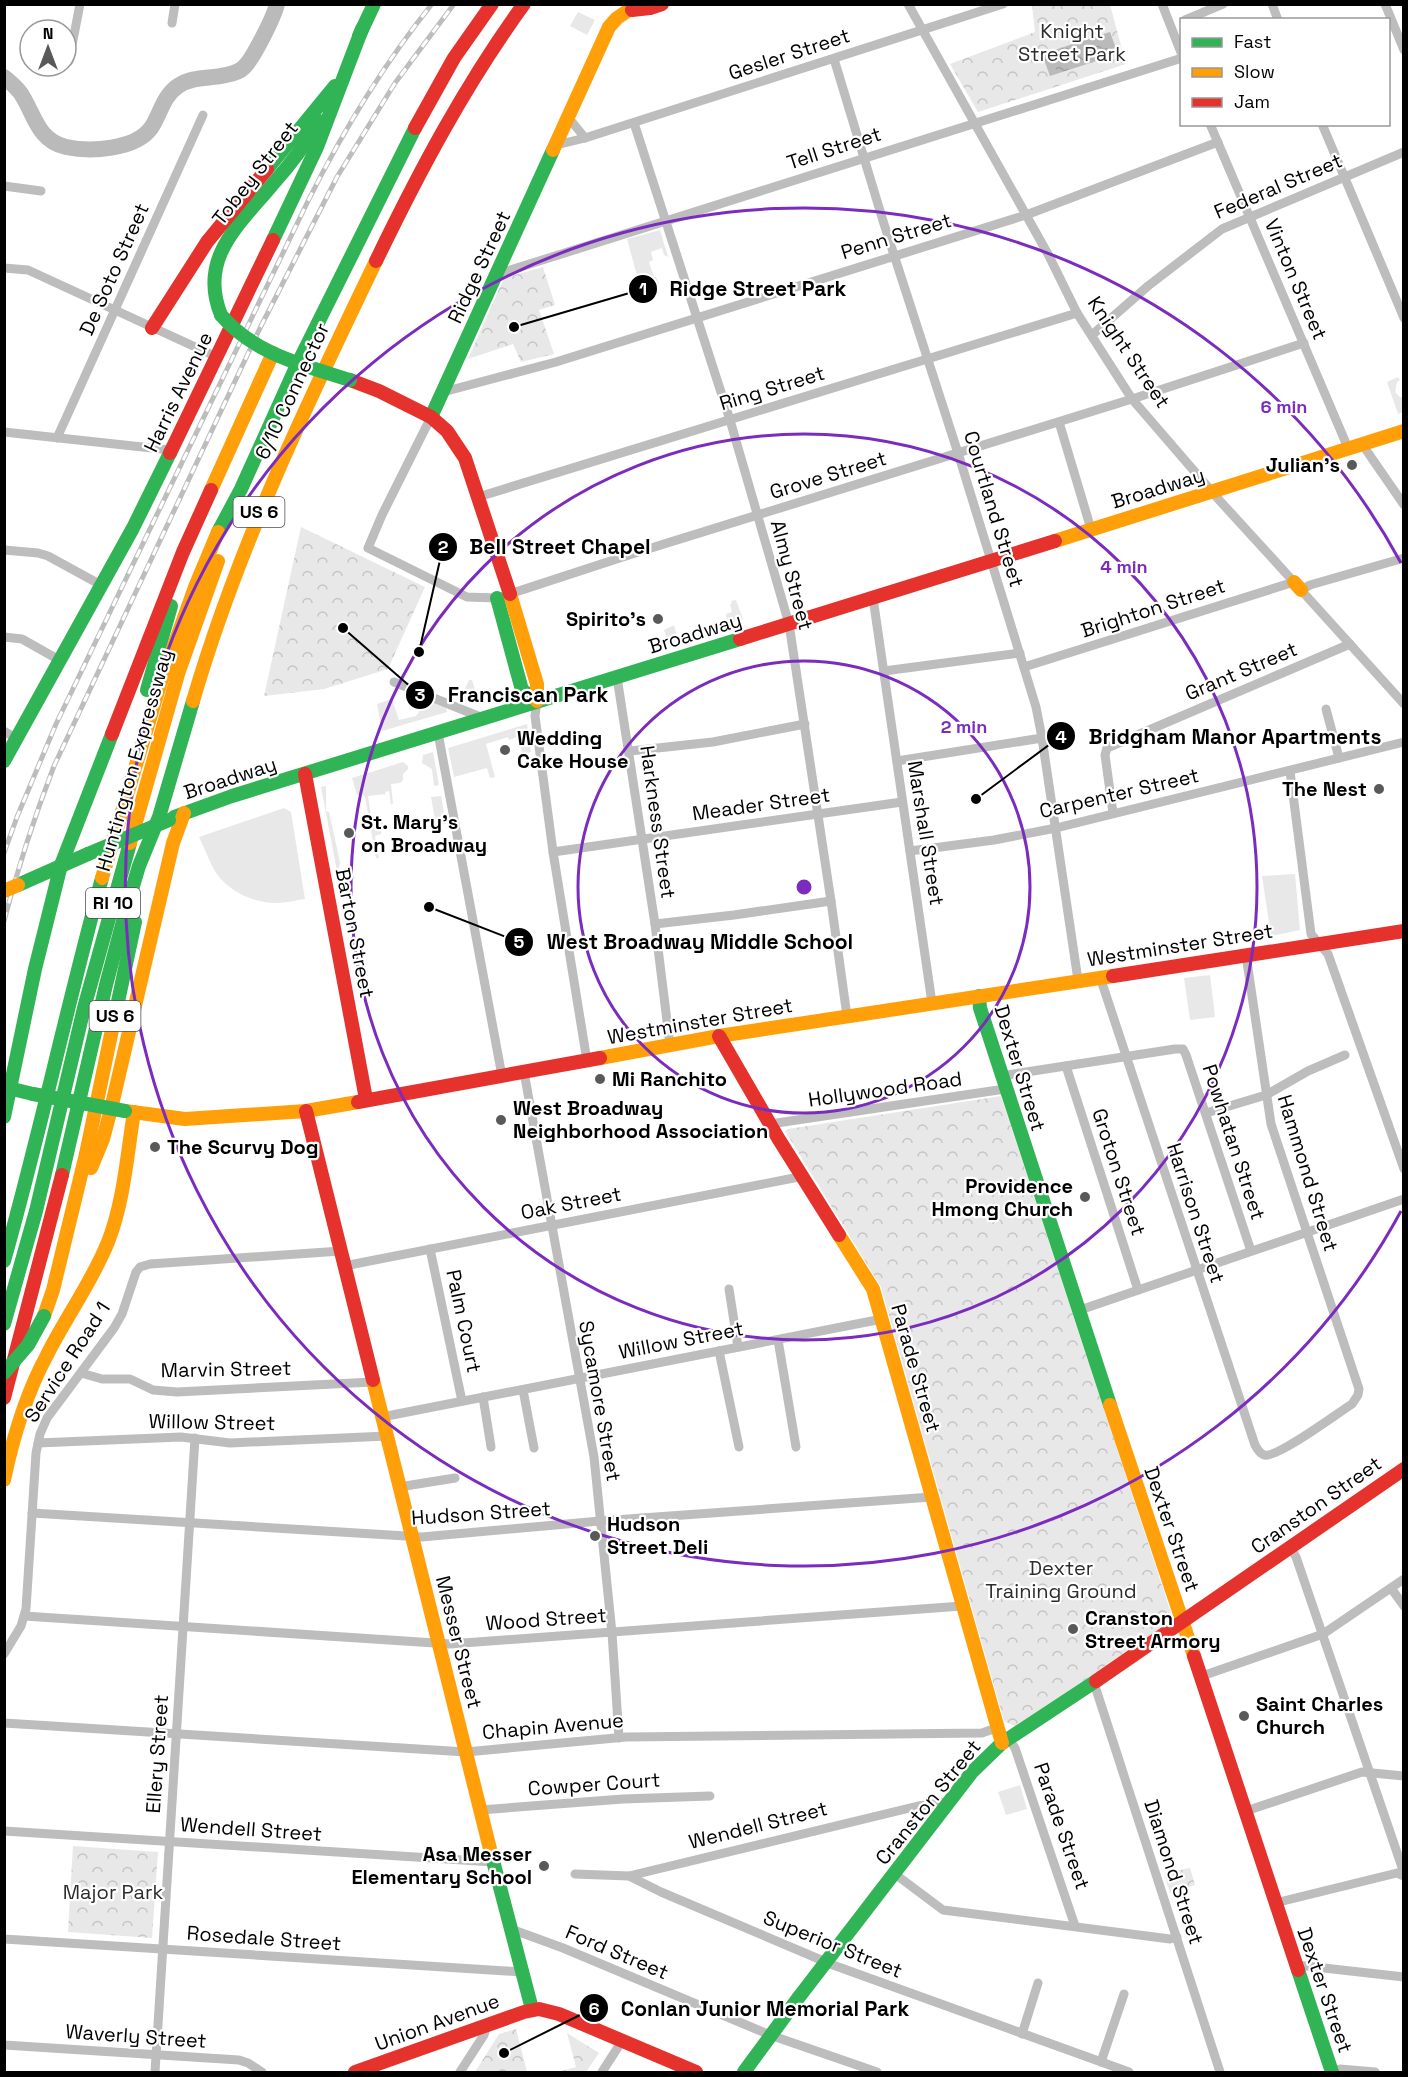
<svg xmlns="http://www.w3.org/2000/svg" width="1408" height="2077" viewBox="0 0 1408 2077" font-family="'Space Grotesk',sans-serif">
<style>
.green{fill:#e8e8e8}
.park{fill:url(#park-crowns)}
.water{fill:url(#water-ripples)}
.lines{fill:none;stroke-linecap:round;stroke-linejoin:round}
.river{stroke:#bababa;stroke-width:16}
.street{stroke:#bdbdbd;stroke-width:9}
.fast{stroke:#30b455;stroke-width:14}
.slow{stroke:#ff9f0a;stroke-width:14}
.jam{stroke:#e5322d;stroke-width:14}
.rail-casing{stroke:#bdbdbd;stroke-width:5}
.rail{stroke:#fff;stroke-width:3;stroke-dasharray:9;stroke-linecap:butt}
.fast-bridge{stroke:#30b455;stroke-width:14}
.slow-bridge{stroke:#ff9f0a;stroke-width:14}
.ring{fill:none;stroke:#7b2cbf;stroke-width:3}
.poi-dot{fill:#595959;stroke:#fff;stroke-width:2}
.labels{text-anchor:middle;stroke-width:4.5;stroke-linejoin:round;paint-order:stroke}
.shield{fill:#fff;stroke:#4c4c4c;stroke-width:1.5}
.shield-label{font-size:18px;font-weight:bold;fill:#000}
.park-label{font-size:20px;fill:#2c2c2c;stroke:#fff}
.street-label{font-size:20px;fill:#000;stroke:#fff}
.poi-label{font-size:20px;font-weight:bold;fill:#000;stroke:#fff;text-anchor:start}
.centre{fill:#7b2cbf;stroke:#fff;stroke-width:3}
.ring-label{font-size:18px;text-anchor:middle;font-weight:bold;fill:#7b2cbf;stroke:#fff;stroke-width:4.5;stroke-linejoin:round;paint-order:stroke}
.leader{fill:none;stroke:#000;stroke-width:2}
.callout-dot{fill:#000;stroke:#fff;stroke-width:2}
.mark-label{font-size:18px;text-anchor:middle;font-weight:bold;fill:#fff}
.callout-label{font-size:21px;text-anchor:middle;font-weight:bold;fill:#000;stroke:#fff;stroke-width:4.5;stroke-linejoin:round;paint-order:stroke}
</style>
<defs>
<pattern id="park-crowns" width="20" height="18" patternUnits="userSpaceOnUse" patternTransform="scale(1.5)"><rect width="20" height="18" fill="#e8e8e8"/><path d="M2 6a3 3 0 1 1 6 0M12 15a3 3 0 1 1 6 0" fill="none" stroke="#c5c5c5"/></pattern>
<pattern id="water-ripples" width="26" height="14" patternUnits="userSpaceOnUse" patternTransform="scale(1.5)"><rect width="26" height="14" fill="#bababa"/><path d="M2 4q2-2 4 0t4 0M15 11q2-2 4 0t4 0" fill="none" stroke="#9e9e9e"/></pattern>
</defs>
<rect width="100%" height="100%" fill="#fff"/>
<g class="green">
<path d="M578 12 595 20 587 35 570 26Z"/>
<path d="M660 230 668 257 664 255 662 248 651 252 653 260 649 262 654 277H656L659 284 641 290 627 239Z"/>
<path d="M1398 377 1400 380 1397 382 1395 392 1400 397 1404 398 1403 412 1398 414 1387 382Z"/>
<path d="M736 600 743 619 727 624 726 614 732 612 730 604 732 603 731 601Z"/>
<path d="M674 625 678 640 668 642 664 630Z"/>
<path d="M469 680H472L478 700 474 704 461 697Z"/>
<path d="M414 695 446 708 447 712 382 731 377 704 392 699 399 720 416 716 419 712 413 701 415 699Z"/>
<path d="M527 724 531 752 523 755 517 737 509 740 508 737 486 744 495 777 490 778 487 768 454 777 448 748Z"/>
<path d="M433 752 439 785 434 786 432 769 422 763 423 755Z"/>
<path d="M403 762 408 766V769L403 774V780L400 783 391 784 393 803 391 805 389 791 385 792 386 794 368 796 372 822 383 820V824L374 826H382L381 834 375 836 379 858H376L365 797 362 794 357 795 352 778Z"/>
<path d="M326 786V811L329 812 340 862 339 868 343 871 345 868 350 867 355 879 339 882 321 787Z"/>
<path d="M441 796 446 824 436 825 431 797Z"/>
<path d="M284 808 291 812 305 899C296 900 286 903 277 903 252 903 225 890 213 868 208 858 204 847 199 837Z"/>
<path d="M1295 874 1300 930 1271 936 1262 876Z"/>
<path d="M1210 975 1215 1017 1190 1020 1184 978Z"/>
<path d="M1020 1785 1027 1809 1006 1815 998 1792Z"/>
</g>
<g class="park">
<path d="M1037 4 1110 5 1126 64 978 112 950 64 1035 32 1032 6Z"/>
<path d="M543 267 555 305 539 310 554 354 521 362 513 344 468 359 504 278Z"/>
<path d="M301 527 425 587 388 669 324 689 264 696Z"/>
<path d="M1001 1096 1172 1616 1171 1621 1020 1724 1015 1726 1004 1721 881 1287 785 1131 788 1129Z"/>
<path d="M73 1846 158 1852 152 1938 68 1932Z"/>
<path d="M1190 1868 1195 1885 1170 1893 1164 1873Z"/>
<path d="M516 2029 527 2072H475L499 2034Z"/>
<path d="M567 2033 599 2053 586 2072H558L576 2067Z"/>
</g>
<path class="water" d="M1110 32 1118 54 1050 76 1042 54Z"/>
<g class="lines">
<path class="river" d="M4 77C11 83 19 89 23 97 35 117 39 141 66 147 90 152 135 150 151 128 160 115 163 96 178 86 193 76 209 79 226 75 231 74 239 72 243 68 252 61 274 17 277 4"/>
<g class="street">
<path d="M908 4 1049 256 1077 313 1132 399 1220 501 1294 582 1024 667"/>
<path d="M1162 4 1182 55"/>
<path d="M1272 4 1278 20"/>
<path d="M1385 4 1404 50"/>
<path d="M1185 20 1223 4"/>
<path d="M172 23 175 4"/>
<path d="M834 59 884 224 958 453 1036 707 1042 738 1078 980"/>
<path d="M69 61 80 4"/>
<path d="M568 117 585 138"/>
<path d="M634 123 730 420 789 624 831 901 847 1016"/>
<path d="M1210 124 1348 448"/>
<path d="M1322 124 1404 318"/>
<path d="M556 145 585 138 1003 4"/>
<path d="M4 186 41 191"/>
<path d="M4 268 28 270 217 357"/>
<path d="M498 274 1182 58"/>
<path d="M1092 335 1148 286 1222 229 1404 152"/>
<path d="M443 392 556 362 1026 215 1218 142"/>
<path d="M431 417 382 515 368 548 467 597 497 598 635 553 1132 399 1304 343"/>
<path d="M1059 422 1091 529"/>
<path d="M4 432 170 450"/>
<path d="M57 438 203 115"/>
<path d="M1362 444 1404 505"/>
<path d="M478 497 1077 313"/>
<path d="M4 550 38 553 48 556 101 585"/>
<path d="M1404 558 1310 585 1301 590 1404 704"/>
<path d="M873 598 932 1003"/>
<path d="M4 637 22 639 61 661"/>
<path d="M884 671 1020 653"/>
<path d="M617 677 655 924 670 1045"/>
<path d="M394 682 483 718"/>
<path d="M537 701 535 716 553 852 587 1061"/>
<path d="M1326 709 1339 758"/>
<path d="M4 731 17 739"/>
<path d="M438 733 502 1076"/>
<path d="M630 751 713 742 805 724"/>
<path d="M897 761 1042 738"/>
<path d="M1290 771 1311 934 1328 954 1404 1169"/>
<path d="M1113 813 1105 755 1107 748 1350 644"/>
<path d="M910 851 994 840 1056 828 1404 742"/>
<path d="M553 852 902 802"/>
<path d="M655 924 734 915 831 901"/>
<path d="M1100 977 1255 1445C1257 1449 1259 1453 1264 1455 1276 1459 1338 1413 1352 1404L1358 1395 1359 1389 1271 1124 1246 955"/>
<path d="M1066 1066 1138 1290"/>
<path d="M524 1072 594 1457 612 1633 619 1738"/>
<path d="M1001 1076 1175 1049H1183L1186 1055 1251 1251"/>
<path d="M1206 1113 1266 1095 1308 1071 1345 1055"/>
<path d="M770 1124 1005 1089"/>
<path d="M430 1249 462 1401"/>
<path d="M344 1266 804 1176"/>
<path d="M729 1289 738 1347"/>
<path d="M1080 1310 1404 1199"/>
<path d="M778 1340 796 1447"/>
<path d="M719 1351 739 1447"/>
<path d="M81 1373 102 1379H130L153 1390 177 1392 373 1382"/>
<path d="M523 1390 534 1448"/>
<path d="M483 1397 491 1447"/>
<path d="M382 1417 882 1319"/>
<path d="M38 1443 181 1437 230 1443 387 1436"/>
<path d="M399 1487 455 1478"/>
<path d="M32 1513 422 1537 600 1521 932 1497"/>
<path d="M1290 1547 1296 1557 1404 1873"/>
<path d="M1391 1588 1404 1606"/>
<path d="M24 1616 450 1644 962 1606"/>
<path d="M4 1654 21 1626 26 1609 36 1453 40 1434 47 1418 114 1328 122 1314 136 1272 140 1267 150 1264 341 1251"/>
<path d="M1202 1676 1323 1634 1404 1579"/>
<path d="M1094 1683 1220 2072"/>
<path d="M4 1723 466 1752 626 1737 982 1733 996 1728"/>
<path d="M1009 1739 1015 1748 1075 1926"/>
<path d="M480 1810 623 1799 710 1796"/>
<path d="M1246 1811 1362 1772 1404 1776"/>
<path d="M4 1831 494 1862"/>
<path d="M575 1874 629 1876 918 1806 949 1802"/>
<path d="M895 1874 943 1910 1170 1939 1177 1937"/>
<path d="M629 1876 661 1892 833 1965 1129 2072"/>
<path d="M1275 1903 1397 1873 1404 1876"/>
<path d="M511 1929 563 1948 770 2035 877 2072"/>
<path d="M4 1939 522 1972"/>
<path d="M1297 1965 1404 1977"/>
<path d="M1022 2034 1038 1983"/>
<path d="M4 2045 239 2060 248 2063 262 2072"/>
<path d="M1101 2062 1124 1994"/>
<path d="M155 2072 195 1438"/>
<path d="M460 2072 484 2035 487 2025"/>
<path d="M602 2072 622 2041"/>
<path d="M1332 2072 1340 2069 1375 2072"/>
</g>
<g class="fast">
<path d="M359 36 374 4"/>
<path d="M267 169 335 86"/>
<path d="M273 240 317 147 362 29"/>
<path d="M221 315C198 258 239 225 272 185 290 165 306 144 319 121"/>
<path d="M431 417 553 150"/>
<path d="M218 532 241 489 297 365 415 128"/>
<path d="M497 598 522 690 537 701"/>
<path d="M147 690 171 606"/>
<path d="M4 761 133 528 170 453"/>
<path d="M174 817 232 796 740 639"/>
<path d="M18 885 88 854"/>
<path d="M979 996 980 1008 1110 1405"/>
<path d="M113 1025 135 922"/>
<path d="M4 1087 33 1094"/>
<path d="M4 1117 35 969 61 865 112 734"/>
<path d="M62 1175 106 985 127 906 139 866 159 817 193 701"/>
<path d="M4 1261C40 1134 67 1005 102 878"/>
<path d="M4 1324 36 1211 84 1008 130 843"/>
<path d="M491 1853 532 2009"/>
<path d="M1298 1970 1332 2072"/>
<path d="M744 2072 799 1997 972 1772 1002 1743 1096 1681"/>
</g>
<g class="slow">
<path d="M553 150 609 27 617 18 638 4"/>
<path d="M211 490 273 353"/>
<path d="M1055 541 1404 431"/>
<path d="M1294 582 1301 590"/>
<path d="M510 594 537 684V701"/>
<path d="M193 701C238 547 306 406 376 261"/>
<path d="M130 843 178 674 218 561"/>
<path d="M102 878 160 685 195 587 218 532"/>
<path d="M600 1058 719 1036 1113 976"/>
<path d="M125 1111 185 1119 306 1111 358 1102"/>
<path d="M91 1168 103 1139 111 1109 173 843 184 813"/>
<path d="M839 1235 873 1289 1002 1743"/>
<path d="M44 1316 53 1290 86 1154 113 1025"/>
<path d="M373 1380 491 1853"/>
<path d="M1110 1405 1194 1656"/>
<path d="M4 1480C13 1437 26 1394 47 1355 66 1317 92 1282 108 1242 124 1201 127 1155 134 1112"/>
</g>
<g class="jam">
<path d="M632 10 650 8 662 4"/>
<path d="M415 128 454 58 492 4"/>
<path d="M376 261C419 172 465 85 524 4"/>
<path d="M152 328 207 242 267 169"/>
<path d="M350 380 379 391 431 417 447 431 465 458 510 594"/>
<path d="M170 453 273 240"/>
<path d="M740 639 1055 541"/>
<path d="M112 734 183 552 211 490"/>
<path d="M305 774 366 1099"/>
<path d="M1113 976 1404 931"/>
<path d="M719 1036 778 1138 839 1235"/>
<path d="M358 1102 600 1058"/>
<path d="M306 1111 373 1380"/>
<path d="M4 1398 62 1175"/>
<path d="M1194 1656 1298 1970"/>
<path d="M1096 1681 1404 1469"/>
<path d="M355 2072 524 2012 539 2009 559 2014 696 2072"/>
</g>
<defs>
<g id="rail">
<path d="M4 853 17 817 56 724 308 201C343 131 383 65 432 4"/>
<path d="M4 921C18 867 34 818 54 766L260 328 337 177 395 83 454 4"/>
</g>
</defs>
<use href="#rail" class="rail-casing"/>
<use href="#rail" class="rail"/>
<g class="fast-bridge">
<path d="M221 315C254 354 303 365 350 380"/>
<path d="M88 854 169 820"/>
<path d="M33 1094 125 1111"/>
<path d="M4 1373 28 1345 44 1316"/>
</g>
<path class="slow-bridge" d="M4 891 18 885"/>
</g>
<g class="ring">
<circle cx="804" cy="887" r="226"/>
<circle cx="804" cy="887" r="453"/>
<path d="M1401 1211A679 679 0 1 1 1401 563"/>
</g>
<g class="poi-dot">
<circle cx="1352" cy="465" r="6"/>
<circle cx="658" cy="619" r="6"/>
<circle cx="505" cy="750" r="6"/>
<circle cx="1379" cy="789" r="6"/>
<circle cx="349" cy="833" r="6"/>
<circle cx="600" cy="1079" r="6"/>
<circle cx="501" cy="1120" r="6"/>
<circle cx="155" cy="1147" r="6"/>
<circle cx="1085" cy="1197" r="6"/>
<circle cx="595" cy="1536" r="6"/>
<circle cx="1073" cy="1629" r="6"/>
<circle cx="1244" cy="1716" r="6"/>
<circle cx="544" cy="1866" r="6"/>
</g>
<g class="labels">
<g class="shield">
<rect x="233.5" y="497" width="51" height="30" rx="4.5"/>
<rect x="86" y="888" width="54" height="30" rx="4.5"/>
<rect x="89.5" y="1001" width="51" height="30" rx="4.5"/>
</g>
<g class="shield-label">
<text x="259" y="518">US 6</text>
<text x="113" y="909">RI 10</text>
<text x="115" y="1022">US 6</text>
</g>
<g class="park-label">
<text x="1072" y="38">Knight<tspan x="1072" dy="23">Street Park</tspan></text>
<text x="1061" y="1575">Dexter<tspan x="1061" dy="23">Training Ground</tspan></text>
<text x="113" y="1899">Major Park</text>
</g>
<g class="street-label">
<text transform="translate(789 54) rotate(-18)" y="7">Gesler Street</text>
<text transform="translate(834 148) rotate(-18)" y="7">Tell Street</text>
<text transform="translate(255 173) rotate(-52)" y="7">Tobey Street</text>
<text transform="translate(1278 186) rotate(-23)" y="7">Federal Street</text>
<text transform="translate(896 236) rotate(-17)" y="7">Penn Street</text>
<text transform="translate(479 267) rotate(-65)" y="7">Ridge Street</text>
<text transform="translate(114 269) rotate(-66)" y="7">De Soto Street</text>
<text transform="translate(1296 279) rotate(67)" y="7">Vinton Street</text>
<text transform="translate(1129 352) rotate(56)" y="7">Knight Street</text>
<text transform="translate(772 388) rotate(-17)" y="7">Ring Street</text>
<text transform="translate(292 391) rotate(-65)" y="7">6/10 Connector</text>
<text transform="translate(178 392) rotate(-64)" y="7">Harris Avenue</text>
<text transform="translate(828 475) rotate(-17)" y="7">Grove Street</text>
<text transform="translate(1158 488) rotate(-17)" y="7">Broadway</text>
<text transform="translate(994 509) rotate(73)" y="7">Courtland Street</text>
<text transform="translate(792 575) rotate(75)" y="7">Almy Street</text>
<text transform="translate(1153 608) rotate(-18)" y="7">Brighton Street</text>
<text transform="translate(695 633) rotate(-17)" y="7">Broadway</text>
<text transform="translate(1241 671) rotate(-23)" y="7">Grant Street</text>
<text transform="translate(134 760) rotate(-74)" y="7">Huntington Expressway</text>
<text transform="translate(230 778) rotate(-18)" y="7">Broadway</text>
<text transform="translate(1119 793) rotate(-13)" y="7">Carpenter Street</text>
<text transform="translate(761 804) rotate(-8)" y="7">Meader Street</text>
<text transform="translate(658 822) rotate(82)" y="7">Harkness Street</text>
<text transform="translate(926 833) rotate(81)" y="7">Marshall Street</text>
<text transform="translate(355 933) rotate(79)" y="7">Barton Street</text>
<text transform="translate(1180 945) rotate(-9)" y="7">Westminster Street</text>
<text transform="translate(700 1021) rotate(-10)" y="7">Westminster Street</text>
<text transform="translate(1020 1068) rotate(73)" y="7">Dexter Street</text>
<text transform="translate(885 1089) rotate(-8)" y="7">Hollywood Road</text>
<text transform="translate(1234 1142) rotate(72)" y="7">Powhatan Street</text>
<text transform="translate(1119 1172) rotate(72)" y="7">Groton Street</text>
<text transform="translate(1308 1173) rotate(73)" y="7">Hammond Street</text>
<text transform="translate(571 1203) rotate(-11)" y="7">Oak Street</text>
<text transform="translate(1196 1213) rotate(72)" y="7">Harrison Street</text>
<text transform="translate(464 1321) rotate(78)" y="7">Palm Court</text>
<text transform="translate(681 1340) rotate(-11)" y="7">Willow Street</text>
<text transform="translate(67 1362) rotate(-57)" y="7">Service Road 1</text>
<text transform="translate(916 1368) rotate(74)" y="7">Parade Street</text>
<text transform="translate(226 1369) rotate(-1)" y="7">Marvin Street</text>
<text transform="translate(600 1401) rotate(80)" y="7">Sycamore Street</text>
<text transform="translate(212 1422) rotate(1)" y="7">Willow Street</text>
<text transform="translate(1316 1505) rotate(-35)" y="7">Cranston Street</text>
<text transform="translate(481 1513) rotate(-4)" y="7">Hudson Street</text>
<text transform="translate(1172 1529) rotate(71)" y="7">Dexter Street</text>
<text transform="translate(546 1619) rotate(-4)" y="7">Wood Street</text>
<text transform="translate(459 1642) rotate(76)" y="7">Messer Street</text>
<text transform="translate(553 1726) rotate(-5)" y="7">Chapin Avenue</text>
<text transform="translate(157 1754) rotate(-86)" y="7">Ellery Street</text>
<text transform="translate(594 1784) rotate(-4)" y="7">Cowper Court</text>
<text transform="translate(928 1802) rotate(-51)" y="7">Cranston Street</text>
<text transform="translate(758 1825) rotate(-14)" y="7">Wendell Street</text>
<text transform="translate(1062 1826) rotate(71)" y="7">Parade Street</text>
<text transform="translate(251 1829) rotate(4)" y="7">Wendell Street</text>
<text transform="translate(1174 1872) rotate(72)" y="7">Diamond Street</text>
<text transform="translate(264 1938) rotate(4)" y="7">Rosedale Street</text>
<text transform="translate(833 1944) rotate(22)" y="7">Superior Street</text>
<text transform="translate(617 1952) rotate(23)" y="7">Ford Street</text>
<text transform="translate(1325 1990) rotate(71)" y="7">Dexter Street</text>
<text transform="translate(437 2022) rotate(-20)" y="7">Union Avenue</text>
<text transform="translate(136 2036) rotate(4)" y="7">Waverly Street</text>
</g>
<g class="poi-label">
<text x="1340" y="472" text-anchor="end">Julian’s</text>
<text x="646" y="626" text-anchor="end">Spirito's</text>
<text x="517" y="745">Wedding<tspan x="517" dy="23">Cake House</tspan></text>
<text x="1367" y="796" text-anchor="end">The Nest</text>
<text x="361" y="829">St. Mary's<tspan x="361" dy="23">on Broadway</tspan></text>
<text x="612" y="1086">Mi Ranchito</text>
<text x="513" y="1115">West Broadway<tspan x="513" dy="23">Neighborhood Association</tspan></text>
<text x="167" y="1154">The Scurvy Dog</text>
<text x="1073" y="1193" text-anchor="end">Providence<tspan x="1073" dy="23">Hmong Church</tspan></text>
<text x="607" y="1531">Hudson<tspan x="607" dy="23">Street Deli</tspan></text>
<text x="1085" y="1625">Cranston<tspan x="1085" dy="23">Street Armory</tspan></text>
<text x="1256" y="1711">Saint Charles<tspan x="1256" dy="23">Church</tspan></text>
<text x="532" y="1861" text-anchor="end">Asa Messer<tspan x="532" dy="23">Elementary School</tspan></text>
</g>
</g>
<circle cx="804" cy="887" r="9" class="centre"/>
<g class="ring-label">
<text x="1284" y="413">6 min</text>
<text x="1124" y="573">4 min</text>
<text x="964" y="733">2 min</text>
</g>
<path class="leader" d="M514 327L643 289M419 652L443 547M343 628L420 695M976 799L1061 736M429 907L519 942M504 2053L594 2008"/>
<g class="callout-dot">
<circle cx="514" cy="327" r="6"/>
<circle cx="419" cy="652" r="6"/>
<circle cx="343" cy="628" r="6"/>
<circle cx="976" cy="799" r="6"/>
<circle cx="429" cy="907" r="6"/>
<circle cx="504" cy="2053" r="6"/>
<circle cx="643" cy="289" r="15"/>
<circle cx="443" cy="547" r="15"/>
<circle cx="420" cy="695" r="15"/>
<circle cx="1061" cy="736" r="15"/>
<circle cx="519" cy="942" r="15"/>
<circle cx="594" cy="2008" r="15"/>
</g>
<g class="mark-label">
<text x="643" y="295">1</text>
<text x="443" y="553">2</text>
<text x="420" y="701">3</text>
<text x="1061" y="743">4</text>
<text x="519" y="948">5</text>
<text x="594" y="2015">6</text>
</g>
<g class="callout-label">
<text x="758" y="296">Ridge Street Park</text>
<text x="560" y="554">Bell Street Chapel</text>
<text x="528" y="702">Franciscan Park</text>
<text x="1235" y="744">Bridgham Manor Apartments</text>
<text x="700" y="949">West Broadway Middle School</text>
<text x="765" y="2016">Conlan Junior Memorial Park</text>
</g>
<rect width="1408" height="2077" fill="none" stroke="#000000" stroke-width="12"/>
<rect x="1180" y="18" width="210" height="108" fill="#ffffff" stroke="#999999" stroke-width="1.5"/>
<rect x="1192" y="38" width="30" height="9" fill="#30b455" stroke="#999999" stroke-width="1.5"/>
<text x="1234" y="48" font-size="18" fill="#000000">Fast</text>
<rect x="1192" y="68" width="30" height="9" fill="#ff9f0a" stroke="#999999" stroke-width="1.5"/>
<text x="1234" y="78" font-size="18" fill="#000000">Slow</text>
<rect x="1192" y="98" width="30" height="9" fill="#e5322d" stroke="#999999" stroke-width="1.5"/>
<text x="1234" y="108" font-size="18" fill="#000000">Jam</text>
<g transform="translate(48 48)"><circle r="28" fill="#ffffff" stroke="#999999" stroke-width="1.5"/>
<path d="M0-4.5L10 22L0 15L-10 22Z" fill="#595959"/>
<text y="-9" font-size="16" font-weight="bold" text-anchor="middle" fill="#000000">N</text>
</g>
</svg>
